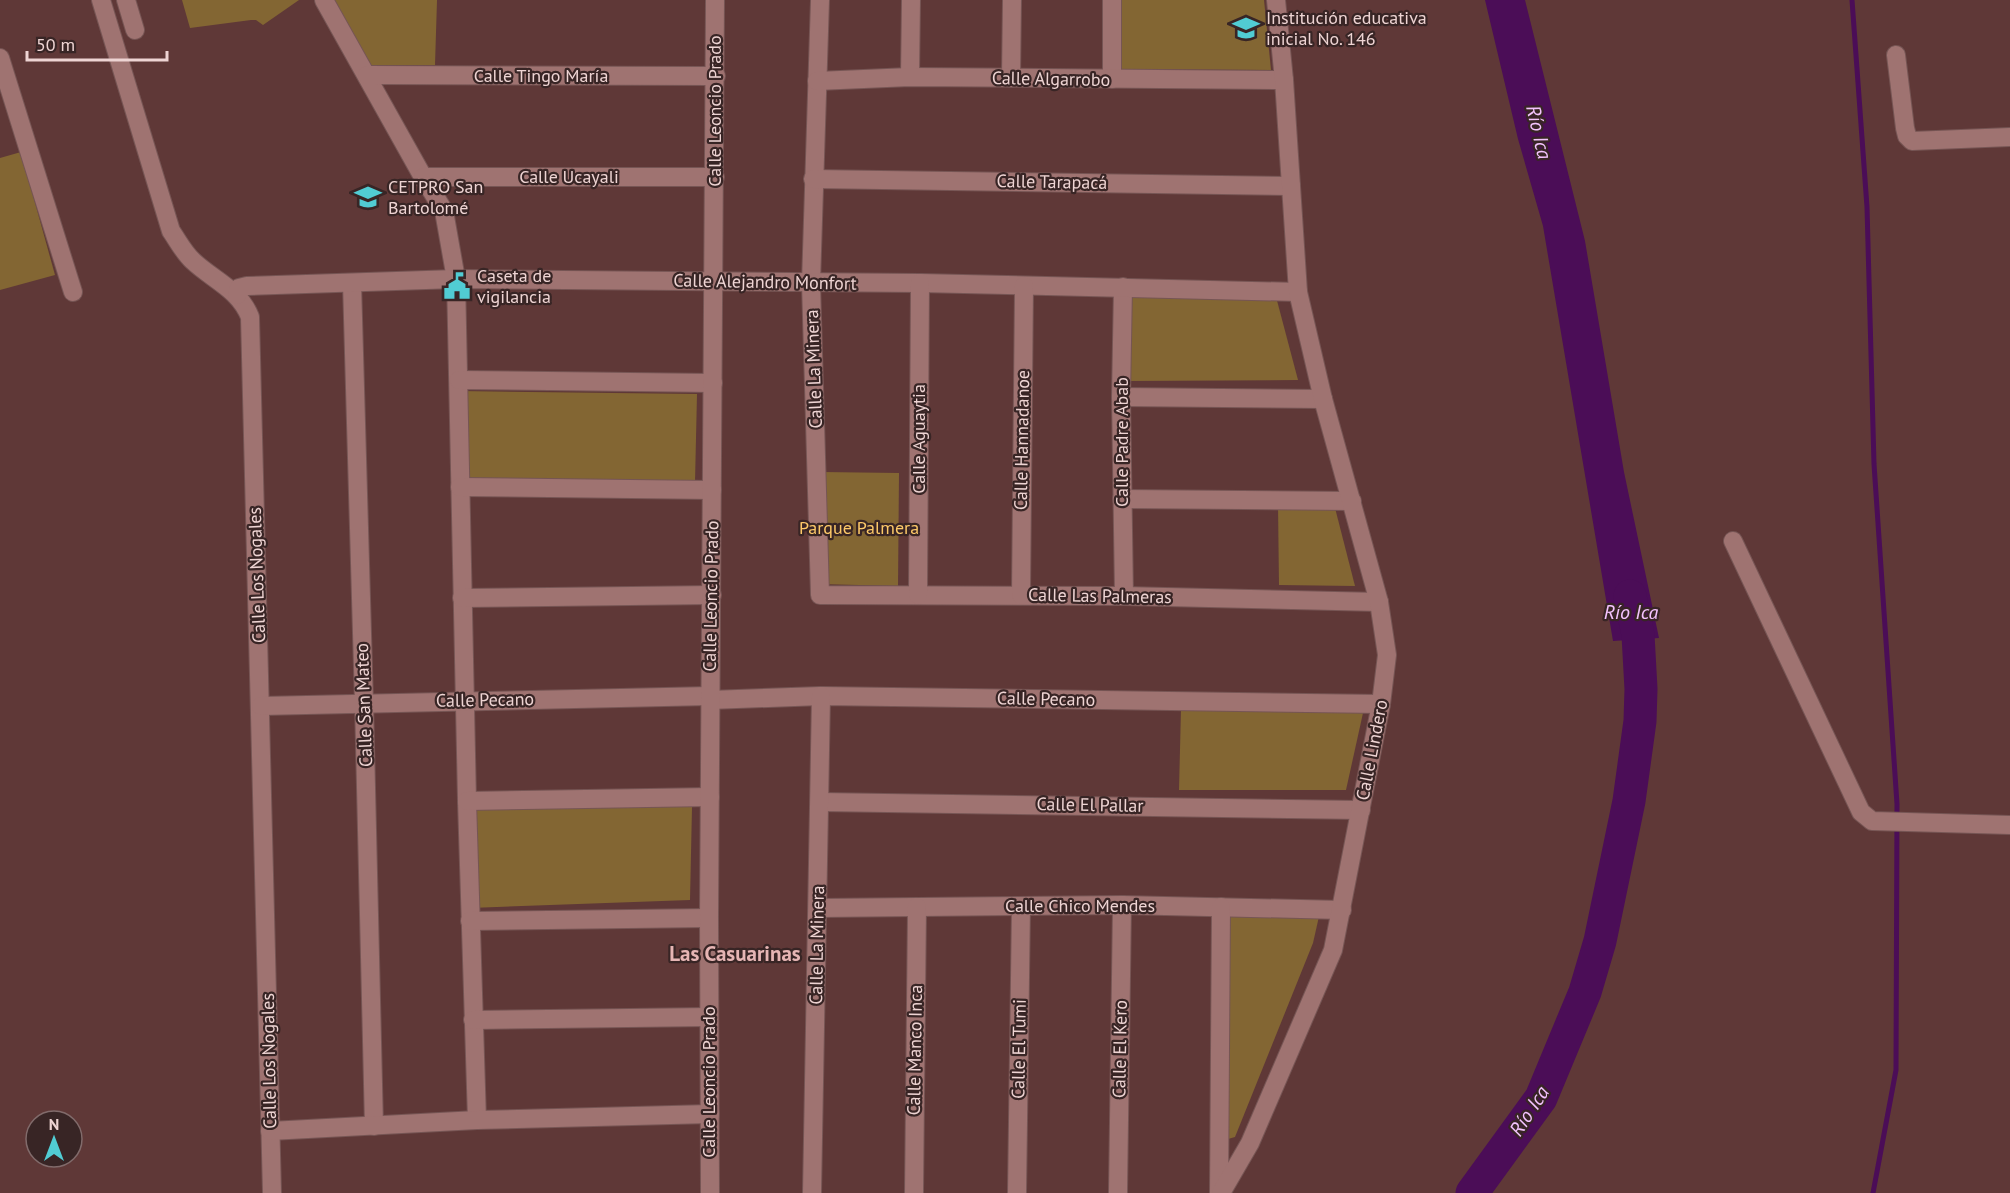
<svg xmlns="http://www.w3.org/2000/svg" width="2010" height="1193" viewBox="0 0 2010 1193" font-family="'PT Sans',sans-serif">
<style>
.green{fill:#836633}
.water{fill:#4b0d57}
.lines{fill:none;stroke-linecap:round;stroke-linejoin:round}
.stream{stroke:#4b0d57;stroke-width:5}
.river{stroke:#4b0d57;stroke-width:33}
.minor-casing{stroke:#765554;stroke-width:20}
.minor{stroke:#9f7371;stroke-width:18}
.labels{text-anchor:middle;stroke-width:4.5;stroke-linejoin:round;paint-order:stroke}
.poi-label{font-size:18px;fill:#eed4d3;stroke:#382525;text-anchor:start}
.street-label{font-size:18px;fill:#eed4d3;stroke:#382525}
.park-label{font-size:18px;fill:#fdc969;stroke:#382525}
.water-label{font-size:20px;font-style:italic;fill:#f4c3fe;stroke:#382525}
.quarter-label{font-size:21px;font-weight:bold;fill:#e6b5b4;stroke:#382525}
</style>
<rect width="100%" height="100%" fill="#5f3837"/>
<g class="green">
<path d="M182 0H299L263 25 256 20H251L190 28Z"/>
<path d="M334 0H437L435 65H371Z"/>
<path d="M1122 0H1264L1271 70 1121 69Z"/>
<path d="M21 152 55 275 0 290V158Z"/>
<path d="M1127 293H1275L1298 380 1125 381Z"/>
<path d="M458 391 697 394 695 482 462 479Z"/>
<path d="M821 472 899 473 898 586 819 584Z"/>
<path d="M1278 504H1334L1355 586 1279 585Z"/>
<path d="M1181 709 1363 713 1346 790H1179Z"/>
<path d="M469 807H692L690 900 470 908Z"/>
<path d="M1320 912 1313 943 1235 1137 1228 1139 1224 913Z"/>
</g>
<path class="water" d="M1485 0H1525L1585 241 1624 472 1659 638 1613 641 1543 226 1518 139Z"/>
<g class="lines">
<path class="stream" d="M1852 0 1867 207 1874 464 1897 804 1896 1070 1873 1193"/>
<path class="river" d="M1472 1193 1541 1098 1585 992 1600 941 1629 801 1640 721 1641 689 1638 635 1630 596"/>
<defs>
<g id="minor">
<path d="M101 0 171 231C178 241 184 253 193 261 213 280 239 289 250 317L272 1193"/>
<path d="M126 0 135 30"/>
<path d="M324 0 423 177 444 211 456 279 467 801 477 1120"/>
<path d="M820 0 811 283 820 595 1124 596 1379 602"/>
<path d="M1896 55 1905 128 1907 136 1912 141 2010 137"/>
<path d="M0 58 73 292"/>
<path d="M367 75 716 76"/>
<path d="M910 77 911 0"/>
<path d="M1011 78 1012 0"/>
<path d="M1112 79V0"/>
<path d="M817 81 910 77 1284 80"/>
<path d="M423 177H715"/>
<path d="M813 179 1291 186"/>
<path d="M352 283 364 703 374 1126"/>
<path d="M1123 287 1121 397 1124 596"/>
<path d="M237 295 239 288 247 286 456 279 920 283 1298 292"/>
<path d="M459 380 713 383"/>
<path d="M1121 397 1323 399"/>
<path d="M460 487 712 490"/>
<path d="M1122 499 1352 501"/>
<path d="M1733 541 1861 812 1872 821 2010 825"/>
<path d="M918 595 920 283"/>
<path d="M1021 595 1024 286"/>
<path d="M462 598 712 595"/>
<path d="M710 700 821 696 1381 704"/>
<path d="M261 706 710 696"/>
<path d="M467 801 710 797"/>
<path d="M820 802 1361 810"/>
<path d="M818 908 1122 905 1342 910"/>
<path d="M470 921 709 918"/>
<path d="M473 1020 709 1017"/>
<path d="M270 1131 477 1120 710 1114"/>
<path d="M710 1193 709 918 715 0"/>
<path d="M812 1193 821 696"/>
<path d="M914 1193 917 907"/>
<path d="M1017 1193 1021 906"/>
<path d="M1118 1193 1122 905"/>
<path d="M1219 1193 1221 907"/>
<path d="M1221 1193 1250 1143 1333 950 1381 704 1387 655 1379 602 1323 399 1298 292 1284 80 1276 0"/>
</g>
</defs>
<use href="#minor" class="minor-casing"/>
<use href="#minor" class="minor"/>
</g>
<defs>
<symbol id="school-bare" viewBox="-9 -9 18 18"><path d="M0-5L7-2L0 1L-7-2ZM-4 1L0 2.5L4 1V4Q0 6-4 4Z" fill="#51ccd3" stroke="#382525" stroke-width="2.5" paint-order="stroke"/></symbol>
<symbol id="university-bare" viewBox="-9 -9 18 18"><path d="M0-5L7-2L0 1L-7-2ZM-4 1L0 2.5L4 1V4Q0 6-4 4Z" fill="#51ccd3" stroke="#382525" stroke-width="2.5" paint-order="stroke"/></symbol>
<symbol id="civic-bare" viewBox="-9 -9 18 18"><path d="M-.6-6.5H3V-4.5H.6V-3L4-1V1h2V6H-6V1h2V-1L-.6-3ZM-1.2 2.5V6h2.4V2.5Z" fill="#51ccd3" stroke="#382525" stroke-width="2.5" paint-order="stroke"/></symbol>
</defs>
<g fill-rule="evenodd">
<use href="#school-bare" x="1227" y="9" width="38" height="38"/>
<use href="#university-bare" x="349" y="178" width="38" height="38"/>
<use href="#civic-bare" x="438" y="267" width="38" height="38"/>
</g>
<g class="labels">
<g class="poi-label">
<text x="1266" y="24">Institución educativa<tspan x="1266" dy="21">inicial No. 146</tspan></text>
<text x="388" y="193">CETPRO San<tspan x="388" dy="21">Bartolomé</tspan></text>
<text x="477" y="282">Caseta de<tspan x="477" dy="21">vigilancia</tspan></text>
</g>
<g class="street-label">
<text x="541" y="82">Calle Tingo María</text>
<text transform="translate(1051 79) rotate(1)" y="6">Calle Algarrobo</text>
<text transform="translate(715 111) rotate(-90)" y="6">Calle Leoncio Prado</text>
<text x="569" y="183">Calle Ucayali</text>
<text transform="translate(1052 182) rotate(1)" y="6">Calle Tarapacá</text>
<text transform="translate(765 282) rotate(1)" y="6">Calle Alejandro Monfort</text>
<text transform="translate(814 369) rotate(-92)" y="6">Calle La Minera</text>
<text transform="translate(919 439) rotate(-90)" y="6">Calle Aguaytia</text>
<text transform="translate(1022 440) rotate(-89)" y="6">Calle Hannadanoe</text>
<text transform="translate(1122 442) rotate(-90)" y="6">Calle Padre Abab</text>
<text transform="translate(257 575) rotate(-92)" y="6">Calle Los Nogales</text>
<text transform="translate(711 596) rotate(-89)" y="6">Calle Leoncio Prado</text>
<text transform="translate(1100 596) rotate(1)" y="6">Calle Las Palmeras</text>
<text transform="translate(1046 699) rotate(1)" y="6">Calle Pecano</text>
<text transform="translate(485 700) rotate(-1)" y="6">Calle Pecano</text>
<text transform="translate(364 705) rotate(-92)" y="6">Calle San Mateo</text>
<text transform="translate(1372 750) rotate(-79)" y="6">Calle Lindero</text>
<text transform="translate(1090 805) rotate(1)" y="6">Calle El Pallar</text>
<text x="1080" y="912">Calle Chico Mendes</text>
<text transform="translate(817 945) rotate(-89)" y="6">Calle La Minera</text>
<text transform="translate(1019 1049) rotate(-89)" y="6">Calle El Tumi</text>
<text transform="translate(1120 1049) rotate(-89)" y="6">Calle El Kero</text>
<text transform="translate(915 1050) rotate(-89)" y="6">Calle Manco Inca</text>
<text transform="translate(269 1061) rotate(-91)" y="6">Calle Los Nogales</text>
<text transform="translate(709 1082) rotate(-90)" y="6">Calle Leoncio Prado</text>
</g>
<g class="park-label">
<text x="859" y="534">Parque Palmera</text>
</g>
<g class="water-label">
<text transform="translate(1539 132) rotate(77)" y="7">Río Ica</text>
<text x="1631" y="619">Río Ica</text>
<text transform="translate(1529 1111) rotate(-57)" y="7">Río Ica</text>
</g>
<g class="quarter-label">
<text x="735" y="961">Las Casuarinas</text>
</g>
</g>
<g transform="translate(54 1139)"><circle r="28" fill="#382525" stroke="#816b6b" stroke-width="1.5"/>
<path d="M0-4.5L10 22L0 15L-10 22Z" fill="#51ccd3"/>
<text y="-9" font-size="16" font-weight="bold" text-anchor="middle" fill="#eed4d3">N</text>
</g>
<path d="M27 51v9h140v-9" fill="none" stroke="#eed4d3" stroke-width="3"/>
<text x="36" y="51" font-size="18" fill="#eed4d3" stroke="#382525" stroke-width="4.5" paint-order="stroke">50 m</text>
</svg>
